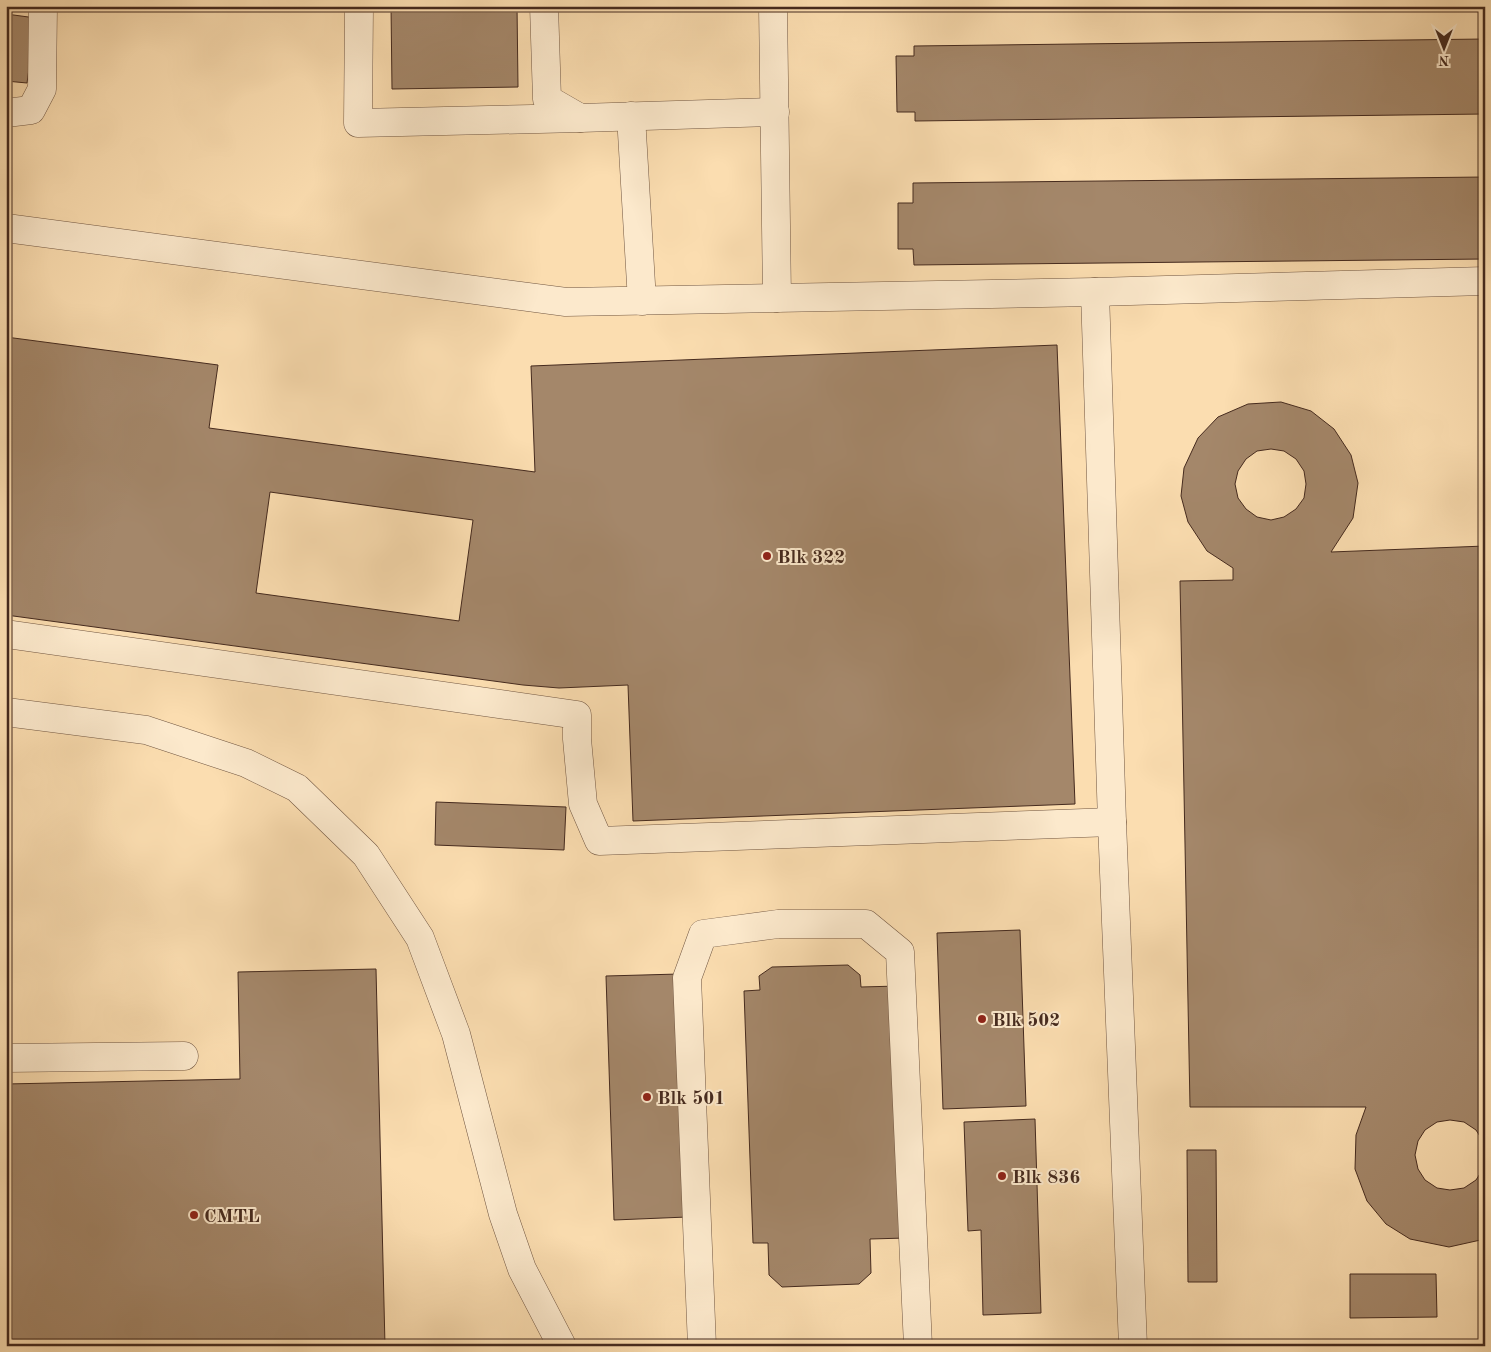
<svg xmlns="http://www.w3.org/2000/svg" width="1491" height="1352" viewBox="0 0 1491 1352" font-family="'Old Standard TT',serif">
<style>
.building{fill:#a4876a;stroke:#452a1e;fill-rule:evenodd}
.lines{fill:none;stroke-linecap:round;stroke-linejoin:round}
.minor-casing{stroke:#725742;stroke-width:29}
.minor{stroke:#fce9cc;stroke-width:28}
.poi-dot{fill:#8f2418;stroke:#fce9cc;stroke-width:2}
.labels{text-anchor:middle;stroke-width:4;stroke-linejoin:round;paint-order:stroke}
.poi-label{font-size:19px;font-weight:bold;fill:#452a1e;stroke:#fce9cc;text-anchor:start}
</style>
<rect width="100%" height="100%" fill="#fbddb0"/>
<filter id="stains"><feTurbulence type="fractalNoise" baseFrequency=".004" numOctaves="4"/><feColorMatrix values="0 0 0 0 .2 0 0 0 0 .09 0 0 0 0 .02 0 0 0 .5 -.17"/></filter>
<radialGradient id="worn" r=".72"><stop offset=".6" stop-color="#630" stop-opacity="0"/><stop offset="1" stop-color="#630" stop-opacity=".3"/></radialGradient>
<g class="building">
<path d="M391 6H517L518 87 392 89Z"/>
<path d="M6 14 36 18 27 83 6 81Z"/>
<path d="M1485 39V114L915 121V112H897L896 56H914V46Z"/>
<path d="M1485 177V259L914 265 913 249H898V203H913V183Z"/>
<path d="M6 337 218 365 209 428 535 472 531 366 1057 345 1075 804 633 821 628 685 559 688 523 685 6 615ZM270 492 473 520 459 621 256 593Z"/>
<path d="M1281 402 1311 411 1334 429 1351 455 1358 483 1353 518 1331 552 1485 546V1148L1483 1141 1476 1130 1464 1122 1450 1120 1437 1122 1425 1130 1418 1141 1415 1155 1418 1169 1425 1180 1437 1188 1450 1190 1464 1188 1476 1180 1483 1169 1485 1162V1239L1449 1247 1410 1239 1386 1224 1367 1201 1355 1169 1356 1135 1366 1107H1190L1180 581 1233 580V568L1207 551 1188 522 1181 496 1184 468 1198 438 1218 417 1248 404ZM1271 449 1284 451 1296 459 1304 471 1306 484 1304 498 1296 509 1284 517 1271 520 1257 517 1246 509 1238 498 1235 484 1238 471 1246 459 1257 451Z"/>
<path d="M436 802 566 807 564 850 435 845Z"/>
<path d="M1020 930 1026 1106 943 1109 937 933Z"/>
<path d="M848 965 860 975 861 987 898 986 906 1238 870 1239 871 1273 859 1284 782 1287 769 1275 768 1243H753L744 991 760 990 759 976 772 967Z"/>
<path d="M376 969 385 1346H6V1084L240 1079 238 972Z"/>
<path d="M679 974 687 1217 614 1220 606 976Z"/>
<path d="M1035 1119 1041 1313 983 1315 981 1230 968 1231 964 1122Z"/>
<path d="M1187 1150H1216L1217 1282H1188Z"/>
<path d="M1350 1274H1436L1437 1317 1350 1318Z"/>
</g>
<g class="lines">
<defs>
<g id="minor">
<path d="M359 6 358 123 580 118"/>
<path d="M544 6 547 99 580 118 775 112"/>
<path d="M773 6 777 298"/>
<path d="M6 113 31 110 42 89 43 6"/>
<path d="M631 116 642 301"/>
<path d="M6 228 566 302 1095 292 1485 281"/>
<path d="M1095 292 1112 822 1133 1346"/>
<path d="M6 634 577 715V739L583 804 599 841 1112 822"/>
<path d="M6 712 146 730 246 763 297 788 366 855 420 938 456 1034 503 1214 522 1269 562 1346"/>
<path d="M6 1058 184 1056"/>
<path d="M702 1346 687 978 703 934 778 924H866L900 952 918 1346"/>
</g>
</defs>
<use href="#minor" class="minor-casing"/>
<use href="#minor" class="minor"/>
</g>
<g class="poi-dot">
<circle cx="767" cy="556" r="5"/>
<circle cx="982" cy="1019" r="5"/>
<circle cx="647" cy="1097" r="5"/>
<circle cx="1002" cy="1176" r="5"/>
<circle cx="194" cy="1215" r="5"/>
</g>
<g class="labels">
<g class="poi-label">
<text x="777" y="563">Blk 322</text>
<text x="992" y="1026">Blk 502</text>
<text x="657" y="1104">Blk 501</text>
<text x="1012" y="1183">Blk 836</text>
<text x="204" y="1222">CMTL</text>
</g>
</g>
<rect width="1491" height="1352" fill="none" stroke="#fbddb0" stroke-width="25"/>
<rect x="8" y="8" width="1476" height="1337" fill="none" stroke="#452a1e" stroke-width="2.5"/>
<rect x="12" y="12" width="1466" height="1327" fill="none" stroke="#452a1e"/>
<g transform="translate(1444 48) rotate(180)" stroke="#fce9cc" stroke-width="4" paint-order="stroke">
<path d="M0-4L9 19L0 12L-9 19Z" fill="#452a1e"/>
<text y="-8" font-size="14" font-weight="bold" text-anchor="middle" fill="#452a1e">N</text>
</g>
<rect width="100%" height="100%" filter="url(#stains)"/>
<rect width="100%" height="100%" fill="url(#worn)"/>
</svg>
